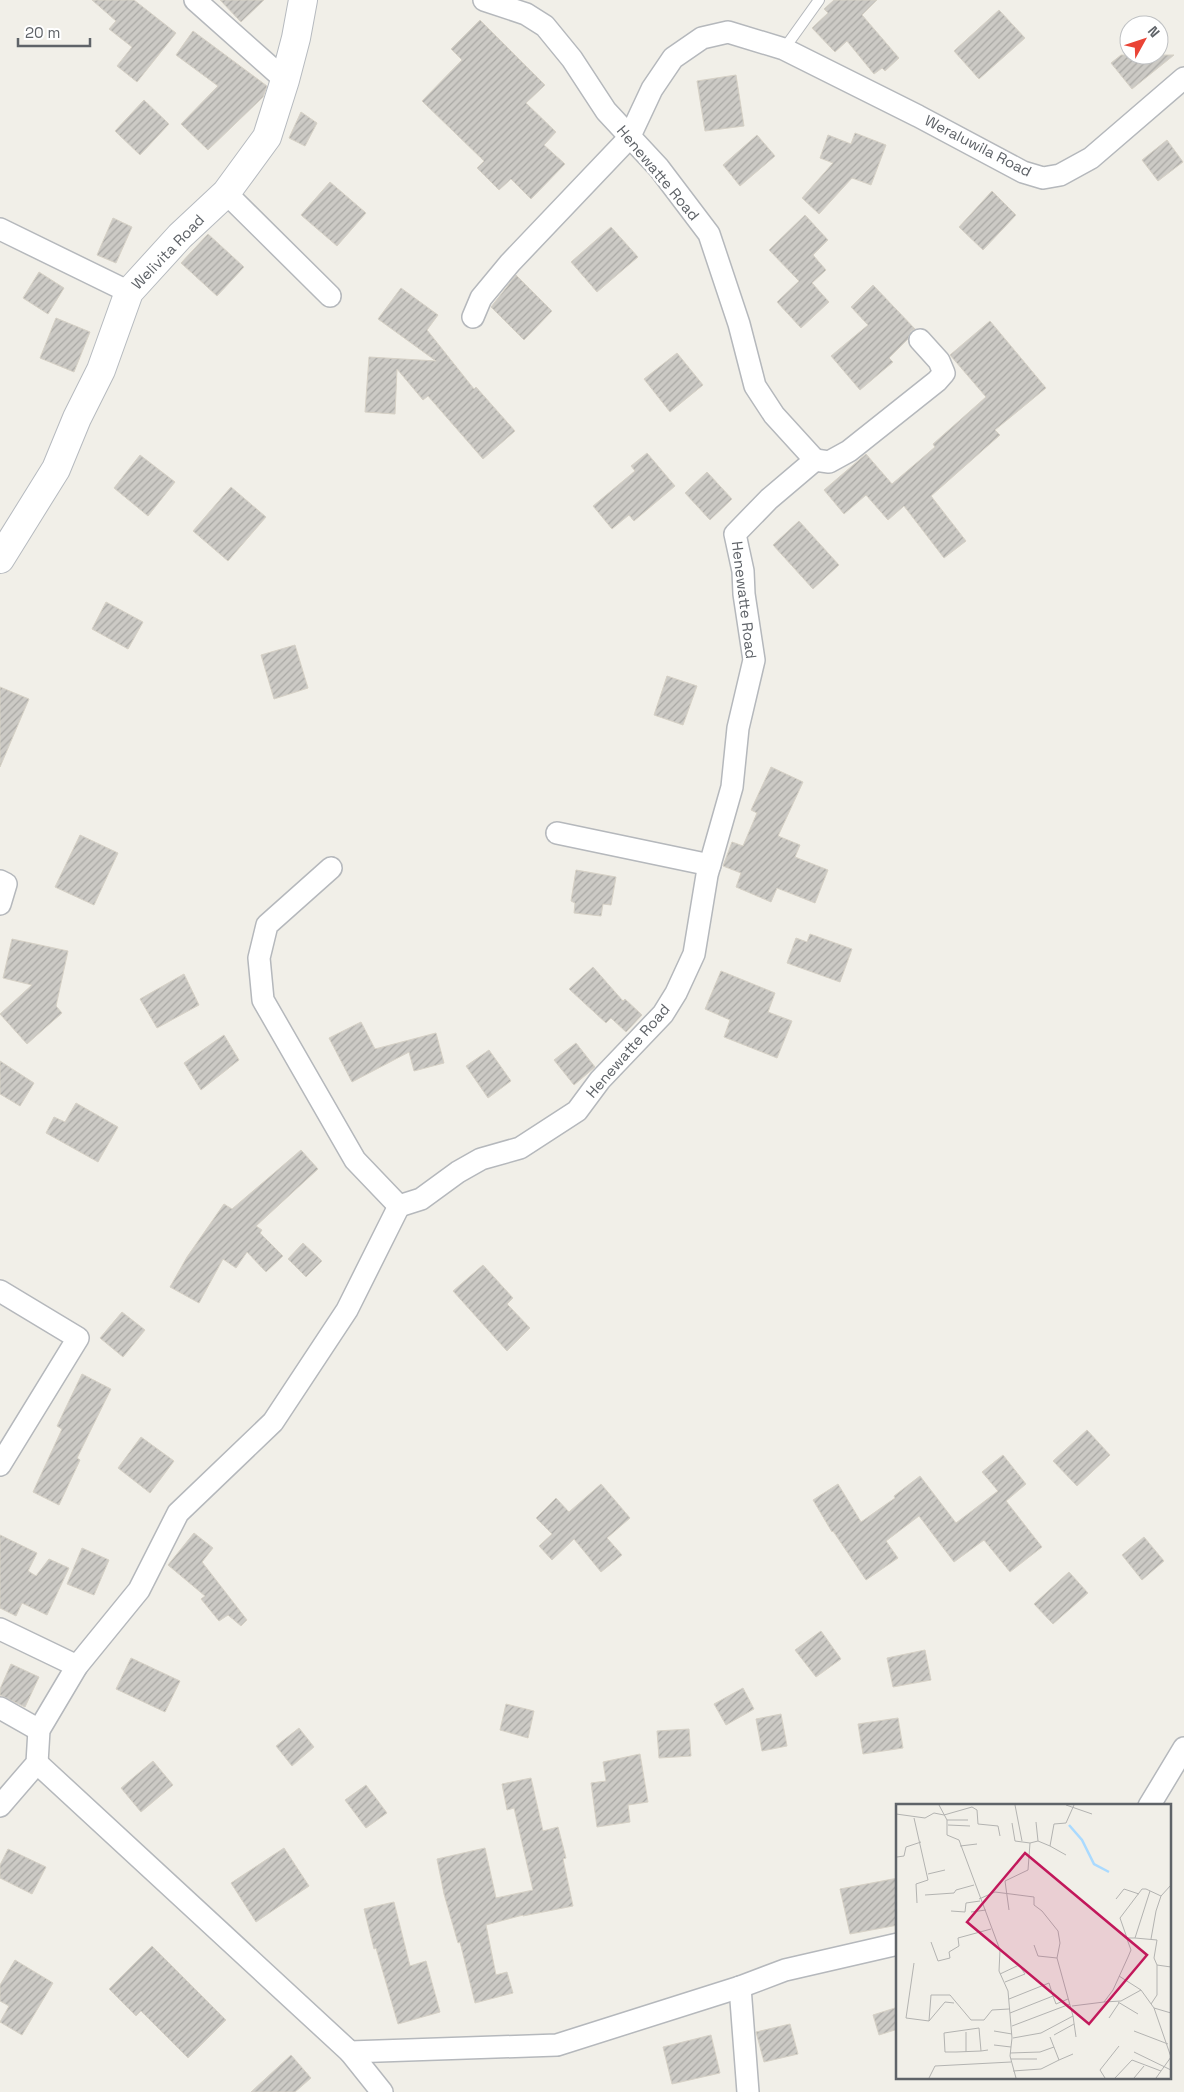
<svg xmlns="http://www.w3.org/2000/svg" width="1184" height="2092" viewBox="0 0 1184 2092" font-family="'Space Grotesk',sans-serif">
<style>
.building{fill:url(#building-hatch);stroke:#d6d1c6}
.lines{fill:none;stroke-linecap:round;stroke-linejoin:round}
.lane-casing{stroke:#b5b8bc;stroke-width:12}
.street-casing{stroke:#b5b8bc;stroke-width:24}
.secondary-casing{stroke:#b6babf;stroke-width:30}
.lane{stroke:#fff;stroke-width:10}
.street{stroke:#fff;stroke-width:21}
.secondary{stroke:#fff;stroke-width:28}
.labels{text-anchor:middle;stroke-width:5;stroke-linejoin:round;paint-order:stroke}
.street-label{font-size:15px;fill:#5f6368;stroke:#fff}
.inset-river{fill:none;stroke:#aadaff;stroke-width:2.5}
.inset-road{fill:none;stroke:#b3b3b1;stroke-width:1}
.view{fill:#c2185b;fill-opacity:0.15;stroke:#c2185b;stroke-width:2.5}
.inset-edge{fill:none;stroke:#5f6368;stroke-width:2.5}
</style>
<defs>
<pattern id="building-hatch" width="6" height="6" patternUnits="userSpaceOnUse" patternTransform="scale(1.25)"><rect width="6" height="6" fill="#cccac5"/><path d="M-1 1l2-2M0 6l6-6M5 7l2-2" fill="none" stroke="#a9a8a4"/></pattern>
</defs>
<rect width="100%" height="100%" fill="#f1efe8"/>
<g class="building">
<path d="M92 0H134L176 33 137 82 117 66 132 47 109 29 116 21Z"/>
<path d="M220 0H264L241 22Z"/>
<path d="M834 0H877L862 15 899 58 885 71 882 68 874 74 847 41 835 52 812 28 828 13 824 9Z"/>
<path d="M999 10 1025 38 979 79 954 51Z"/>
<path d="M480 20 545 85 526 103 556 132 544 145 565 164 531 199 511 179 499 190 477 168 484 161 422 101 462 60 451 49Z"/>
<path d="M193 31 267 86 263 97 208 150 181 124 218 86 176 55Z"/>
<path d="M1121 55H1174L1132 89 1111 63Z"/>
<path d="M736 75 744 126 705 131 697 81Z"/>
<path d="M144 100 169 124 140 155 115 131Z"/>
<path d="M301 112 317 123 305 146 289 138Z"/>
<path d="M855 133 886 145 871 185 852 178 819 214 802 198 833 163 820 158 828 135 851 144Z"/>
<path d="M757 135 775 156 740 186 723 165Z"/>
<path d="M1167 140 1183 162 1158 181 1142 160Z"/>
<path d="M330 182 366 213 337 246 301 215Z"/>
<path d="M992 191 1016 215 983 250 959 227Z"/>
<path d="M805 215 828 240 813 255 826 270 812 283 829 302 801 328 777 302 799 281 769 250Z"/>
<path d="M113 218 132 227 116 263 97 255Z"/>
<path d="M611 227 638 257 597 292 571 262Z"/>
<path d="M208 234 244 267 217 296 181 263Z"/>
<path d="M39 272 64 288 48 314 23 298Z"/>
<path d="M516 275 552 311 524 340 491 307Z"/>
<path d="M873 285 915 329 911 331 908 339 889 358 893 362 860 390 831 356 868 325 851 307Z"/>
<path d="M401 288 438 315 427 330 474 389 476 387 515 431 483 459 428 396 423 400 397 369 395 414 365 412 369 357 436 361 378 319Z"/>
<path d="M56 318 90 332 74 372 40 358Z"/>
<path d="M990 321 1046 388 995 430 1000 435 931 496 966 541 944 558 904 506 888 520 866 495 844 514 824 490 866 454 892 484 935 447 933 444 986 397 950 355Z"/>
<path d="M677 353 703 385 670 412 644 379Z"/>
<path d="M647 453 675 486 634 521 629 515 612 529 593 506 635 471 631 466Z"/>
<path d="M140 455 175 482 148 516 114 488Z"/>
<path d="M707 472 732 499 710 520 685 493Z"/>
<path d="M231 487 266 517 228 561 193 531Z"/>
<path d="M799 521 839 565 813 589 773 545Z"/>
<path d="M106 602 143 622 128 649 92 629Z"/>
<path d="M295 645 308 688 274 699 261 655Z"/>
<path d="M667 676 697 686 683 725 654 715Z"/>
<path d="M0 687 29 699 0 767Z"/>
<path d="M771 767 803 782 778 836 800 845 795 857 828 870 815 903 777 888 771 902 736 887 741 873 723 866 732 842 743 846 757 813 751 810Z"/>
<path d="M80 835 118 853 94 905 55 887Z"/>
<path d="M576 870 616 877 611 905 603 904 601 916 574 913 575 903 571 901Z"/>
<path d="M810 934 852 949 840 982 787 963 796 938 807 942Z"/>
<path d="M12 939 68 951 56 1006 62 1013 27 1044 0 1014 32 985 3 978Z"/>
<path d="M593 967 623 1001 625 999 642 1015 626 1032 611 1018 606 1023 569 989Z"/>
<path d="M721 971 775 993 768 1012 792 1021 777 1058 724 1037 730 1020 705 1009Z"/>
<path d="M184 974 199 1005 157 1028 140 999Z"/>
<path d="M361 1022 375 1049 436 1033 444 1063 414 1071 409 1052 352 1082 329 1038Z"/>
<path d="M224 1035 239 1060 201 1090 184 1063Z"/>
<path d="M576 1043 595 1067 574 1085 554 1060Z"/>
<path d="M489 1050 511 1081 488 1098 466 1066Z"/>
<path d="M0 1061 34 1083 20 1106 0 1094Z"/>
<path d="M76 1103 118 1127 98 1162 46 1133 54 1117 65 1122Z"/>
<path d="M301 1150 318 1169 256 1226 262 1230 260 1233 283 1256 266 1272 247 1252 236 1268 223 1259 199 1303 170 1287 187 1257 224 1204 232 1209Z"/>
<path d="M303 1243 322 1261 306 1277 288 1259Z"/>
<path d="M483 1265 513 1298 507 1304 530 1328 507 1351 453 1291Z"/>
<path d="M122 1312 145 1330 123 1357 100 1338Z"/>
<path d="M82 1374 111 1389 77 1458 80 1460 59 1505 33 1492 62 1429 57 1426Z"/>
<path d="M1087 1430 1110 1455 1077 1486 1053 1461Z"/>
<path d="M141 1437 174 1461 150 1493 118 1468Z"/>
<path d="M1003 1455 1026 1484 1006 1501 1042 1547 1010 1572 984 1540 954 1562 919 1516 886 1541 898 1558 866 1580 833 1531 832 1532 813 1500 838 1484 861 1522 895 1498 894 1496 920 1476 956 1523 998 1491 982 1472Z"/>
<path d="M601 1484 630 1518 607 1538 622 1555 601 1572 574 1539 552 1560 539 1546 552 1534 536 1518 556 1498 569 1512Z"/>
<path d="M194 1533 213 1548 202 1562 247 1620 241 1626 228 1615 219 1621 201 1599 205 1596 168 1565Z"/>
<path d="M0 1535 37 1553 28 1571 36 1576 49 1559 69 1568 47 1615 22 1603 16 1616 0 1608Z"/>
<path d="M1144 1537 1164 1561 1142 1580 1122 1555Z"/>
<path d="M82 1548 109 1560 94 1595 67 1584Z"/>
<path d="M1069 1572 1088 1593 1053 1624 1034 1604Z"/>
<path d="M821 1631 841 1659 816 1677 795 1650Z"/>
<path d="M925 1650 931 1680 893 1687 887 1658Z"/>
<path d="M131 1658 180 1681 165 1712 116 1689Z"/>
<path d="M11 1664 39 1677 25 1707 0 1695V1689Z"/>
<path d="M743 1688 754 1709 726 1725 714 1704Z"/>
<path d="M506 1704 534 1711 528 1738 500 1730Z"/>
<path d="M781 1714 787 1746 762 1751 756 1719Z"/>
<path d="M898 1718 903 1748 863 1754 858 1724Z"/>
<path d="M299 1728 314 1747 292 1766 276 1746Z"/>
<path d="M689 1729 691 1756 659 1758 657 1731Z"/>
<path d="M640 1754 648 1802 628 1805 630 1822 597 1827 591 1783 606 1781 603 1762Z"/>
<path d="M153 1761 173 1785 141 1812 121 1788Z"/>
<path d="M531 1778 543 1831 558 1827 566 1858 563 1859 573 1906 523 1916V1915L486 1925 496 1975 507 1972 513 1993 475 2003 460 1942 458 1943 444 1894 437 1859 485 1848 496 1898 533 1890 514 1808 507 1810 502 1784Z"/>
<path d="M366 1785 387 1813 366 1828 345 1800Z"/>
<path d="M284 1848 309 1886 256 1922 231 1883Z"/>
<path d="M8 1849 46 1867 32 1894 0 1878V1865Z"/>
<path d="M898 1878V1925L850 1934 840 1889Z"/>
<path d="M394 1902 410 1966 426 1961 440 2012 398 2024 376 1948 374 1949 364 1909Z"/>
<path d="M152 1946 226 2020 188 2058 141 2011 136 2016 109 1989Z"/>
<path d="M15 1960 53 1983 22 2035 0 2022 9 2006 0 2001V1985Z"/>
<path d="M898 2007V2029L879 2035 873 2015Z"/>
<path d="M790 2024 798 2054 764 2062 756 2032Z"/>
<path d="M711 2035 720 2073 672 2084 663 2047Z"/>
<path d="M291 2055 311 2078 295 2092H251Z"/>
</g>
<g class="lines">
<defs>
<path id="lane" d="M784 49 819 0"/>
<g id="street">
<path d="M195 0 285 80"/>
<path d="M226 193 330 296"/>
<path d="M0 229 129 292"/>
<path d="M473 317 481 298 510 263 629 138 652 89 673 58 702 38 728 32 784 49 918 116 1023 172 1043 178 1060 175 1091 158 1184 78"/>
<path d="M815 460 829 462 849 451 937 381 944 373 939 361 920 340"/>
<path d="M557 833 710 865"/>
<path d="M331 868 267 925 259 958 263 1000 355 1160 399 1206"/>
<path d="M0 881 6 884 0 904"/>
<path d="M399 1206 421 1199 458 1172 481 1159 520 1148 577 1111 600 1080 663 1014 676 993 694 954 707 875 732 787 738 728 754 660 744 594 743 571 735 534 769 499 815 460 774 415 755 386 739 324 709 234 659 168 606 111 572 59 545 26 526 14 484 0"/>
<path d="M0 1291 78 1338 0 1465"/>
<path d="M0 1629 77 1666"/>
<path d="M0 1708 39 1730"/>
<path d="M37 1763 350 2052 557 2045 740 1987 785 1970 898 1944"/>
<path d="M0 1806 37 1763 39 1730 77 1666 139 1590 178 1513 273 1422 347 1310 399 1206"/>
<path d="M1149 1806 1184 1748"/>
<path d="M740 1987 748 2092"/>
<path d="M350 2052 382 2092"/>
</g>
<path id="secondary" d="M0 559 56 469 77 418 101 370 129 292 180 236 226 193 267 137 285 80 296 38 303 0"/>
</defs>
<use href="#lane" class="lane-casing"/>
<use href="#street" class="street-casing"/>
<use href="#secondary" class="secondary-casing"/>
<use href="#lane" class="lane"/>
<use href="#street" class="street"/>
<use href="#secondary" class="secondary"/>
</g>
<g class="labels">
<g class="street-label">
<text transform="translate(978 146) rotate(27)" y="5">Weraluwila Road</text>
<text transform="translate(658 173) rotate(50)" y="5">Henewatte Road</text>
<text transform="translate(168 252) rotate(-46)" y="5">Welivita Road</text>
<text transform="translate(744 600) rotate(83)" y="5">Henewatte Road</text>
<text transform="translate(628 1051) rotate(-49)" y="5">Henewatte Road</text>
</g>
</g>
<g transform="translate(896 1804)">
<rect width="275" height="275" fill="#f1efe8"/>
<path class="inset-river" d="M173 21 186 36 198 60 213 68"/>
<path class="inset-road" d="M43 1 51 16V31L63 36 104 146 103 167 112 187 116 234 114 252 120 274M119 1 126 37M170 1 196 10M0 10 29 14 38 9 48 11 76 3 81 6 82 20 102 22 104 32M18 14 32 76 20 80 21 99M51 16H72M140 18 142 37M116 19 119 37 134 39M52 21 74 22M64 42 81 40M154 42 170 51M1 53 8 52 10 43 25 38M32 70 49 66M254 87 239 134H231L224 114 246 85H250L265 92M29 91 58 89 60 86 78 81M83 95 99 88 138 93V101L146 107 162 127 164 139 161 154M220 95 228 85 243 90M113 106 109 77 132 66 134 39 142 37 154 42 158 20 170 19 178 1M55 107 69 108 70 99 84 97M75 108 90 106M239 134 261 136 258 154 261 161M255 135 260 107 265 92 275 81M35 138 42 157 54 154 53 148 63 142 62 134 95 125M138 141 142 152 161 154M18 159 10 214 33 217M104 170 123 161 129 170 109 178M223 172 245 186M157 192 160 200 172 195M113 195 153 179 157 192 114 209M208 198 225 197 245 186 258 204 275 209M222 198 242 210M58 199 49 198 33 217 35 191H54L75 216H88L96 206 113 205M255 200 261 191V161L275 163M176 202 208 198 217 186 232 153 235 146 231 135M258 204 275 253 260 274M177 212 180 233M213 214 223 199M116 222 174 200M98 227 116 230M238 227 272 240M70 228V248M158 231 178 220M117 234 145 229 177 212 161 154M98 241 115 243M85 247 83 224 48 229 49 248H60L85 247 92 246M238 248 275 266M114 249 144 248 158 243M115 255H141M163 256 177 250M117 267 145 265 163 256 154 233M33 274 39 262 115 258M209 274 204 266 223 242M219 274 236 256 265 267M238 274 248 262"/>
<path class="view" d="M129 49 251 151 193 220 71 118Z"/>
<rect width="275" height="275" class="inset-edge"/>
</g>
<g transform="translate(1144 40) rotate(50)"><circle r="24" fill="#ffffff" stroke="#bfc1c3"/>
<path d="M0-4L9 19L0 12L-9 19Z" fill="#ea4335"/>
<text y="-8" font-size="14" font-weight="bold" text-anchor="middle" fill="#5f6368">N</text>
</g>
<path d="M18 38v8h72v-8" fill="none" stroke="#5f6368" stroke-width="2.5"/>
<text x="25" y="38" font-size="15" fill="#5f6368" stroke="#ffffff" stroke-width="4" paint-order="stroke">20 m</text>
</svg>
